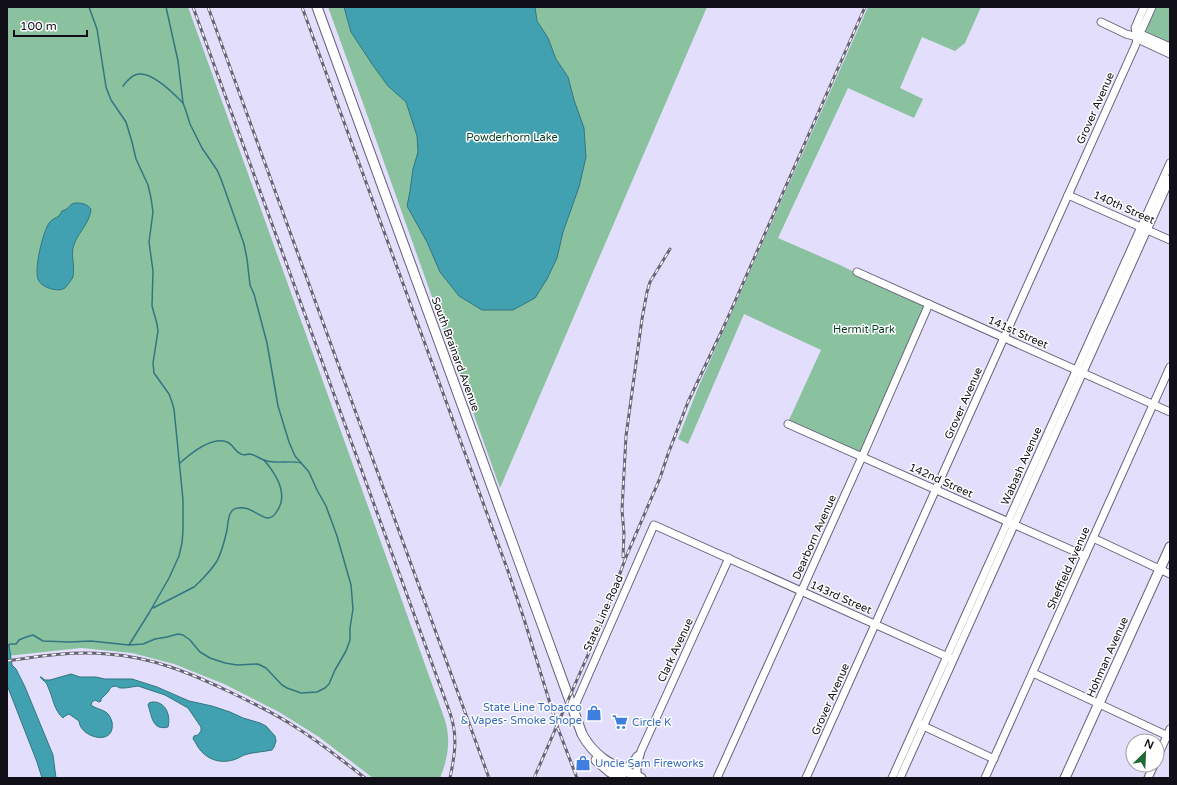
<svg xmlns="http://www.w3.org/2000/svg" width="1177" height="785" viewBox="0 0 1177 785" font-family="'Varela Round',sans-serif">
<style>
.green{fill:#8ac29f}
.water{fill:#41a1b0;stroke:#337582}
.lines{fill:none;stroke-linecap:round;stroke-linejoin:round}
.stream{stroke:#337582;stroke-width:1.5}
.minor-casing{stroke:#65617a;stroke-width:9}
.major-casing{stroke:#65617a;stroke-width:11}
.minor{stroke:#fff;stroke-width:7}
.major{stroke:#fff;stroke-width:9}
.rail-casing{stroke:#676476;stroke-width:3}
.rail{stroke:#fff;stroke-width:1.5;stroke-dasharray:4.5;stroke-linecap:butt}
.labels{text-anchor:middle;stroke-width:3;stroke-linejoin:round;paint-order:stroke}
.street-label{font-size:11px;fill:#110f18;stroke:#fff}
.park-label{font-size:11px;fill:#033c22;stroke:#fff}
.shop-label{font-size:11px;fill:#366cbe;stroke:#fff;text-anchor:start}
</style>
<rect width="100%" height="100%" fill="#e2defb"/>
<g class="green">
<path d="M7 7H188L445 720C451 741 448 758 440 778H373L319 737 279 712 224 684 174 664 132 653 81 648 7 656Z"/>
<path d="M328 7H707L500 488 364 106Z"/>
<path d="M868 7H981L965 43 955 51 922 37 900 88 923 99 914 118 848 88 778 238 840 265 925 307 862 449 860 451H857L789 420 821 350 744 314 688 444 678 439 698 388Z"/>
<path d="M1156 7H1170V43L1145 31Z"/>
</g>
<g class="water">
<path d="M344 7H535L537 21 548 38 556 59 568 77 574 100 584 128 586 157 579 187 563 232 557 258 547 279 535 298 513 310H482L459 296 440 272 427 242 407 206 410 191 413 169 418 152 417 136 406 102 388 86 372 64 351 32Z"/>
<path d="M74 203C81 203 86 203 91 209 90 224 76 234 73 248 71 256 76 272 72 279 71 280 66 287 65 288 58 293 40 287 38 279 34 268 43 232 49 223 52 219 56 218 59 216L62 211C69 209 68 206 74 203Z"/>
<path d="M7 643 9 645 12 665 16 669 25 687 53 755 56 778H42L37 762 7 685Z"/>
<path d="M71 674 80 677H96L105 679H132L157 687 189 701 212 706 230 712 243 718 260 723 266 726 275 736 276 741 274 747 272 750C263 752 253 752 244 755 240 757 237 759 233 760 219 764 206 759 198 747 196 744 195 741 193 739L194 736 198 735 201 731V727L188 708 165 695 138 686 125 688H120L116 686 111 687 108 692 101 699V701L99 702 95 700 92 702 91 705C96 709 103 709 108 714 110 716 111 719 112 722 116 747 80 738 79 721L69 714 65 716 63 718C54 711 53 697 48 687 47 682 43 681 40 677H41L45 680H50Z"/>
<path d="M152 702C166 701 171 716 168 727 152 731 152 716 148 705L149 703Z"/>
</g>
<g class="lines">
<g class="stream">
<path d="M89 7 97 29 106 87 111 100 126 122 132 142 136 159 148 185 151 198 153 212 149 242 153 271 152 306 157 324 158 331 153 363 154 373 169 394 172 402 174 409 183 500V531L182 543 179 556 169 578 149 613 129 645"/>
<path d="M123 86C126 82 130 77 135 75 150 69 173 93 183 103"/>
<path d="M180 463C190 454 212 436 227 442 233 444 235 452 241 454 244 456 246 454 250 454 256 455 261 460 267 461 278 464 290 460 301 463"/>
<path d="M153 608 194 587C201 581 212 569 217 561 221 553 224 543 226 534 229 526 226 509 238 508 250 506 258 516 267 518 272 518 275 515 277 511 289 494 276 474 264 460"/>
<path d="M7 646 10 644H16L19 640 26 637 33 635 43 641 69 642 91 641 129 645 143 644 155 639 167 637 178 634 183 635 190 640 200 652 210 658 225 663 237 665 258 664 266 668 282 685 287 688 301 693 317 692 325 688 329 684 335 670 346 651 350 640V628L353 609 351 585 337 536 326 506 317 490 309 472 295 456 289 442 278 406 267 343 254 294 250 285 247 259 244 244 221 179 217 170 202 148 190 124 186 111 183 103 178 61 166 7"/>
</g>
<defs>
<g id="minor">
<path d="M1101 22 1126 34 1137 37 1142 41 1170 54"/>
<path d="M1137 37 1143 35 1170 47"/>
<path d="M1137 37 1142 29 1152 7"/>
<path d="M1068 195 1170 240"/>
<path d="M857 272 1170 412"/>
<path d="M788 424 1085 556"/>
<path d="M1093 538 1170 574"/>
<path d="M1033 673 1170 737"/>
<path d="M573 710 654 525 950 658"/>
<path d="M919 724 994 759"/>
<path d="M1157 758 1170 729"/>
<path d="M623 770 632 763 637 756"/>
<path d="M638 777C635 767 639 760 641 751L729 558"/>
<path d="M717 778 862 457 929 304"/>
<path d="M806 778 1136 44 1137 37 1135 28 1144 7"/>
<path d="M892 778 1170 163"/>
<path d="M900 778 1170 179"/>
<path d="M985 778 1170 367"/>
<path d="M1148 778 1154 765"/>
</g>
<g id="major">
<path d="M317 7 582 734C596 760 615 766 641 778"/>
<path d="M596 760 610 772 622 778"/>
<path d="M1065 778 1170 547"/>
</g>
</defs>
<use href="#minor" class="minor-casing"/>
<use href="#major" class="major-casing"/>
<use href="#minor" class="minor"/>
<use href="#major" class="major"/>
<defs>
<g id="rail">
<path d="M193 7 450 713C458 736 455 754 450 778"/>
<path d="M208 7 489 778"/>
<path d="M302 7 508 571 524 619 557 726 577 778"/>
<path d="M623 557 624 533 622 510 626 436 642 319 647 292 650 282 670 249"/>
<path d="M7 661C40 656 73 651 107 654 152 657 190 673 230 692 253 703 276 714 297 728 321 743 343 761 365 778"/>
<path d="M534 778 601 625 626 557 660 478 668 454 688 402 725 324 865 7"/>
</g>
</defs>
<use href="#rail" class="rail-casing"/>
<use href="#rail" class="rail"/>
</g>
<defs>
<symbol id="shop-bare" viewBox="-9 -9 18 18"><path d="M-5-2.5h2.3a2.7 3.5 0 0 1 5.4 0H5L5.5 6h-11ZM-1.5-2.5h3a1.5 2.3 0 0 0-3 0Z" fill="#3f7fe0" stroke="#fff" stroke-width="2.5" paint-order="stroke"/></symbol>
<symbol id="supermarket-bare" viewBox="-9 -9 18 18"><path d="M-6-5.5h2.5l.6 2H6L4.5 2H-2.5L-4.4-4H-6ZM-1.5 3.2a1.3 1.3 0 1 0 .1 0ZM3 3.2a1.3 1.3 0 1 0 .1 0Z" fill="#3f7fe0" stroke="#fff" stroke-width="2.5" paint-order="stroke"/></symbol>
</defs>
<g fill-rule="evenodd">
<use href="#shop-bare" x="583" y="702" width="22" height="22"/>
<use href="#supermarket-bare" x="609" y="711" width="22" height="22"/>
<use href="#shop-bare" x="572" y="752" width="22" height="22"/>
</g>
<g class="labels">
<g class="street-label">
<text transform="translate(1095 108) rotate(-66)" y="4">Grover Avenue</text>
<text transform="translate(1124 207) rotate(24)" y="4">140th Street</text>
<text transform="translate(1018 332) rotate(24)" y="4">141st Street</text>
<text transform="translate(456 354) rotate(70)" y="4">South Brainard Avenue</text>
<text transform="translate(963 403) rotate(-66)" y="4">Grover Avenue</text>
<text transform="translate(1021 466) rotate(-66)" y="4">Wabash Avenue</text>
<text transform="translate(941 480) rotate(24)" y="4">142nd Street</text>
<text transform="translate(814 537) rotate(-66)" y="4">Dearborn Avenue</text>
<text transform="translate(1068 568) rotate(-66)" y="4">Sheffield Avenue</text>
<text transform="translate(841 597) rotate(24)" y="4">143rd Street</text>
<text transform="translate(603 613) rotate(-66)" y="4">State Line Road</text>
<text transform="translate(675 650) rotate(-65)" y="4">Clark Avenue</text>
<text transform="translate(1107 657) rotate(-66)" y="4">Hohman Avenue</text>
<text transform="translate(830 699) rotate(-66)" y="4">Grover Avenue</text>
</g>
<g class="park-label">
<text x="512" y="141">Powderhorn Lake</text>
<text x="864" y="333">Hermit Park</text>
</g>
<g class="shop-label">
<text x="582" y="711" text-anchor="end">State Line Tobacco<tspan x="582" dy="13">&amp; Vapes- Smoke Shope</tspan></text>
<text x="632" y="726">Circle K</text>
<text x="595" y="767">Uncle Sam Fireworks</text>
</g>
</g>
<rect width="1177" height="785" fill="none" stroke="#110f18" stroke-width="16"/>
<g transform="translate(1145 753) rotate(24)"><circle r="19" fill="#ffffff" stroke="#a09fa3"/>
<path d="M0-3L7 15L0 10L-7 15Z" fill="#206936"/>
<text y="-6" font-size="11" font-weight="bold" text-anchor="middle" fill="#110f18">N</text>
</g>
<path d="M14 30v6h73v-6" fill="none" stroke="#110f18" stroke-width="2"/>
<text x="20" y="30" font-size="12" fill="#110f18" stroke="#ffffff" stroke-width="3" paint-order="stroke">100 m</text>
</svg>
